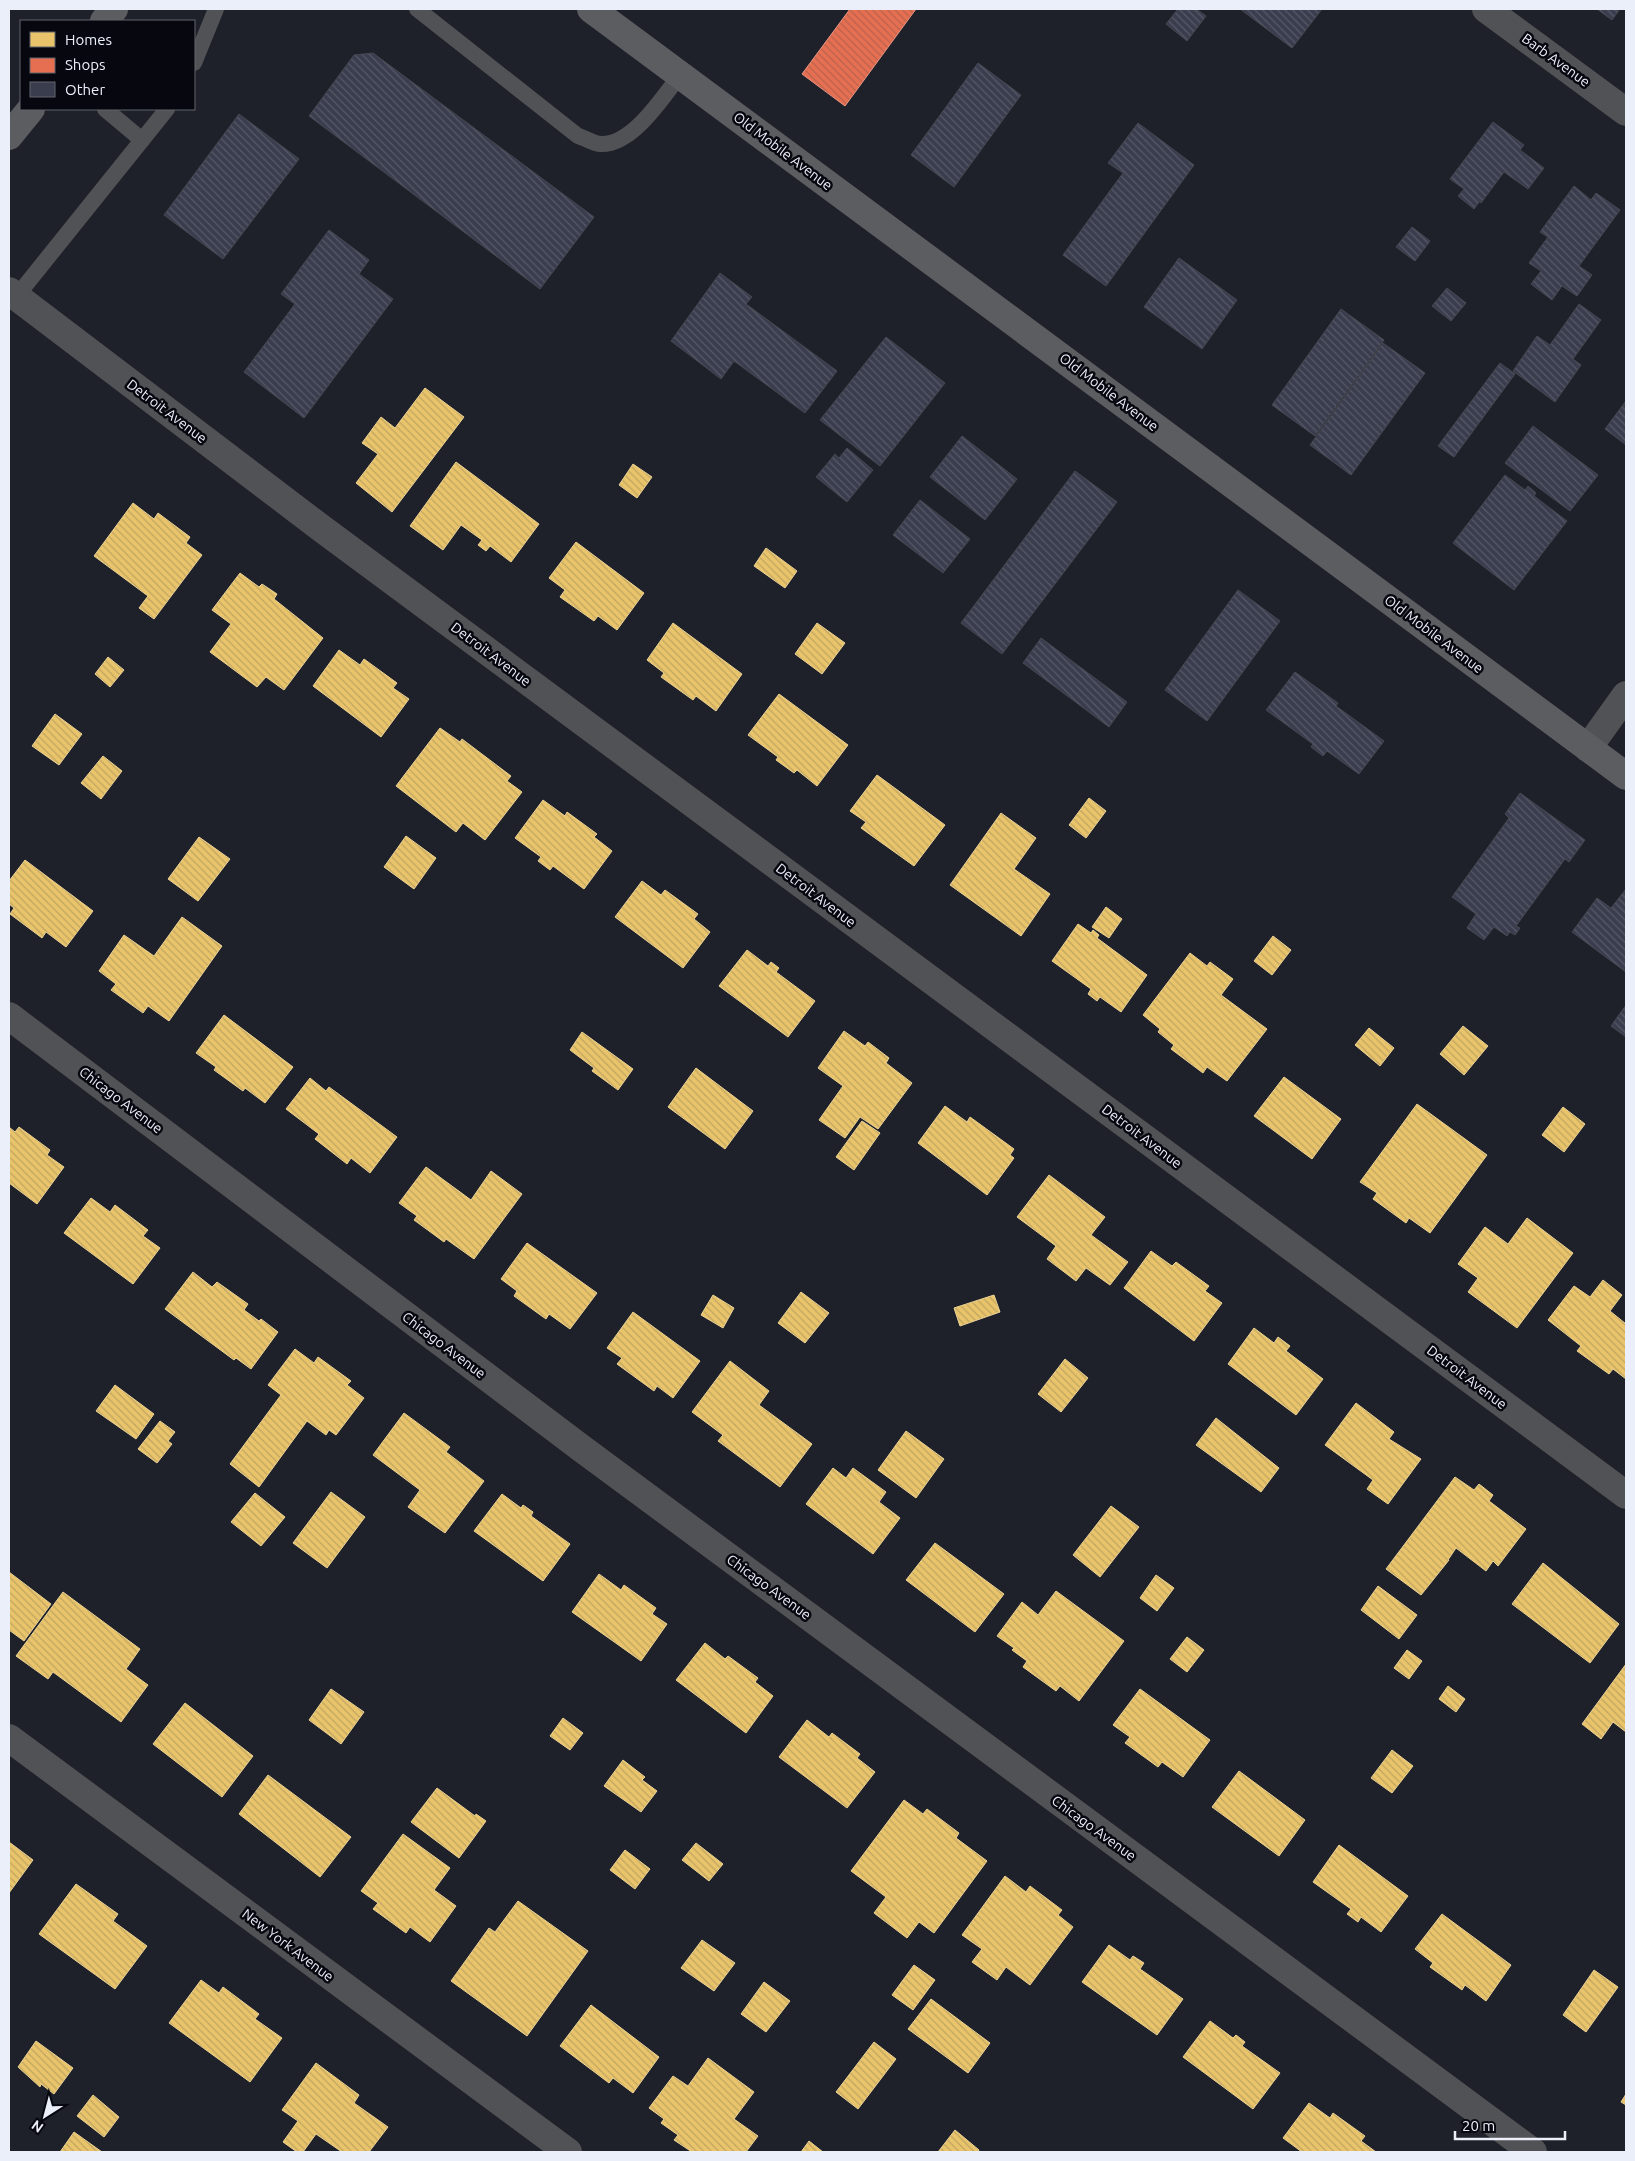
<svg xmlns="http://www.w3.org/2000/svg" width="1635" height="2161" viewBox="0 0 1635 2161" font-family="Ubuntu,sans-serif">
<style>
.homes{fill:url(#homes-back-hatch);stroke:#ead195}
.shops{fill:url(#shops-back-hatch);stroke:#e89584}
.building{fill:url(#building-back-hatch);stroke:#454850}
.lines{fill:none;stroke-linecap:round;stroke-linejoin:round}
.lane{stroke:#515255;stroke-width:16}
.street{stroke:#515255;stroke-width:28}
.secondary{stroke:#5c5d61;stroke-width:28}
.labels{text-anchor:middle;stroke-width:5;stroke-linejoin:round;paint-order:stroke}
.street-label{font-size:14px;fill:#ebeffa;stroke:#07080f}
</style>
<defs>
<pattern id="homes-back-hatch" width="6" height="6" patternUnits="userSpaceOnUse" patternTransform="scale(1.25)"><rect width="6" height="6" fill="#e9c46a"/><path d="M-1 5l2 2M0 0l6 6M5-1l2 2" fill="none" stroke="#c0a562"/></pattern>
<pattern id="shops-back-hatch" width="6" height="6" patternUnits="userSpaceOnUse" patternTransform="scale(1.25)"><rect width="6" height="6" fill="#e76f51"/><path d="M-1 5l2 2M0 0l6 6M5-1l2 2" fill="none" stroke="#b7634f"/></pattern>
<pattern id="building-back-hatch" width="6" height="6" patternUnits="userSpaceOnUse" patternTransform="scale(1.25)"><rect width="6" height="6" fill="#3a3d4e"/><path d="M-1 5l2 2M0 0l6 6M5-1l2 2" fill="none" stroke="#575968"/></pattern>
</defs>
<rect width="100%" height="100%" fill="#1e2129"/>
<g class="homes">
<path d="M425 388 464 417 392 512 356 483 378 454 362 443 381 417 395 428Z"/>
<path d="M456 462 539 524 511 562 490 546 486 551 478 545 482 540 461 525 443 550 410 526Z"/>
<path d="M633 464 652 477 637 498 619 485Z"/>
<path d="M133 503 154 519 158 513 190 537 186 543 202 555 154 619 139 608 148 596 94 556Z"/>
<path d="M576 542 644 593 617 630 598 616 594 621 560 597 565 590 549 578Z"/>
<path d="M766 548 797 571 785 588 754 566Z"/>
<path d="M240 573 259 587 262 584 277 594 274 599 323 638 284 690 266 677 257 687 210 652 231 624 212 610Z"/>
<path d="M673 623 742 674 716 711 696 696 693 700 661 677 664 673 647 660Z"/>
<path d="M817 623 845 643 822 674 795 654Z"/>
<path d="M339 650 360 665 364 659 397 683 393 688 409 699 381 737 313 686Z"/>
<path d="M108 657 124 670 110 687 95 674Z"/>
<path d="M779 694 848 745 817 786 797 770 794 773 776 760 778 757 748 735Z"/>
<path d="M55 714 82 734 59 765 32 746Z"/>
<path d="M440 728 460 742 462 739 511 776 507 781 522 792 485 840 463 823 456 832 396 786Z"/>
<path d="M103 756 122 771 101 799 81 783Z"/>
<path d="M877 775 945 825 914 866 861 828 866 822 850 811Z"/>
<path d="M1089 798 1106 811 1086 838 1069 825Z"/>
<path d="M543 800 565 816 567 812 597 834 594 837 612 851 584 889 553 866 550 870 538 861 541 857 515 838Z"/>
<path d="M1001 813 1036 838 1014 869 1050 894 1021 936 950 885Z"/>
<path d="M406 836 436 858 414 889 384 867Z"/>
<path d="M199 837 230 859 198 901 168 879Z"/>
<path d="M25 860 93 911 66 947 46 932 42 938 10 914 14 908 9 904V881Z"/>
<path d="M642 881 661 895 665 890 698 914 694 919 710 932 683 968 615 917Z"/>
<path d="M1106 907 1122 919 1109 938 1092 927Z"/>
<path d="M182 917 222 946 169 1021 148 1006 143 1013 111 990 116 984 99 971 124 935 154 956Z"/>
<path d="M1078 924 1091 933 1093 930 1099 935 1097 938 1147 975 1121 1012 1100 997 1097 1001 1088 994 1091 989 1052 961Z"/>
<path d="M1273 936 1291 950 1272 975 1254 961Z"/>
<path d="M747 950 768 966 771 962 779 968 776 972 815 1001 788 1037 719 986Z"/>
<path d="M1190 953 1207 966 1210 962 1233 979 1221 995 1267 1029 1227 1081 1207 1067 1203 1073 1171 1049 1174 1045 1158 1032 1160 1029 1143 1015Z"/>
<path d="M224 1015 293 1067 265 1103 245 1088 243 1091 214 1070 216 1067 196 1053Z"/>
<path d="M1463 1026 1488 1046 1464 1075 1440 1054Z"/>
<path d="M1369 1028 1394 1048 1380 1066 1355 1045Z"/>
<path d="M844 1031 865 1046 868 1042 889 1058 886 1063 912 1083 878 1129 860 1117 845 1138 819 1120 843 1086 818 1068Z"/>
<path d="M582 1032 633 1069 618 1090 592 1071 594 1068 570 1050Z"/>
<path d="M696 1068 753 1111 725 1149 668 1107Z"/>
<path d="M1284 1077 1341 1119 1312 1159 1254 1116Z"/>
<path d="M310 1078 326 1091 329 1087 397 1137 370 1173 351 1158 347 1164 315 1139 319 1134 286 1109Z"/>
<path d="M1417 1104 1487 1155 1430 1233 1409 1218 1406 1223 1373 1199 1377 1193 1360 1182Z"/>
<path d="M945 1106 967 1122 970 1117 1014 1149 1010 1155 1014 1158 987 1195 918 1143Z"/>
<path d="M1563 1107 1585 1124 1564 1152 1542 1135Z"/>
<path d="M862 1121 880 1133 854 1170 836 1157Z"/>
<path d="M9 1127 15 1132 19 1127 50 1150 47 1155 64 1167 37 1204 9 1183Z"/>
<path d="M426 1167 471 1200 491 1171 522 1194 474 1259 446 1239 444 1242 414 1220 417 1216 399 1203Z"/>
<path d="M1049 1175 1105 1217 1091 1235 1128 1262 1110 1285 1086 1268 1076 1281 1047 1259 1056 1246 1017 1217Z"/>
<path d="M91 1198 110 1212 115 1205 148 1230 143 1236 160 1248 133 1284 64 1233Z"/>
<path d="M1527 1218 1573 1253 1517 1328 1468 1292 1478 1278 1458 1264 1485 1227 1508 1244Z"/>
<path d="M527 1243 597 1293 570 1329 549 1314 546 1319 514 1296 517 1291 501 1279Z"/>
<path d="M1151 1251 1172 1266 1176 1262 1209 1286 1205 1291 1222 1303 1194 1341 1124 1288Z"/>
<path d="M193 1272 212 1287 217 1282 248 1304 244 1310 259 1321 261 1319 278 1332 251 1369 236 1358 234 1360 165 1309Z"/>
<path d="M1603 1280 1622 1295 1610 1311 1626 1324V1379L1613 1369 1609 1374 1577 1351 1581 1346 1548 1320 1574 1286 1590 1297Z"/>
<path d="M801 1292 829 1313 805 1343 778 1323Z"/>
<path d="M713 1295 734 1308 723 1328 701 1315Z"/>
<path d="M994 1295 1000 1312 960 1326 954 1308Z"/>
<path d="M633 1312 700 1361 673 1398 657 1386 654 1391 617 1364 622 1358 607 1348Z"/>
<path d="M1254 1328 1274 1343 1278 1337 1290 1346 1286 1351 1323 1379 1296 1415 1228 1364Z"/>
<path d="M295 1349 314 1363 318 1357 351 1381 347 1385 364 1398 336 1435 329 1430 326 1435 307 1421 259 1487 230 1464 281 1395 268 1385Z"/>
<path d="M1065 1359 1088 1378 1061 1412 1038 1394Z"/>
<path d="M730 1361 769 1391 759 1405 812 1444 780 1487 718 1441 723 1435 692 1412Z"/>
<path d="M115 1385 154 1414 136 1439 96 1411Z"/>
<path d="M1356 1403 1394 1432 1389 1439 1421 1459 1388 1504 1367 1489 1373 1480 1325 1445Z"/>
<path d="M404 1413 450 1447 446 1452 484 1481 445 1533 408 1507 420 1490 373 1455Z"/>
<path d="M1216 1418 1279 1468 1261 1492 1196 1445Z"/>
<path d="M160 1421 175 1432 168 1441 172 1444 157 1463 138 1449Z"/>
<path d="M906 1431 944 1459 916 1498 878 1470Z"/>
<path d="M833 1468 846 1478 853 1468 886 1492 879 1502 900 1518 873 1554 806 1504Z"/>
<path d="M1455 1477 1474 1490 1479 1484 1493 1495 1489 1501 1526 1529 1498 1566 1493 1561 1486 1571 1456 1548 1448 1560H1449L1421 1595 1386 1569Z"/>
<path d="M331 1492 365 1517 327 1568 293 1543Z"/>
<path d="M255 1493 285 1517 261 1546 231 1522Z"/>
<path d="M502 1494 521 1508 523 1505 533 1512 531 1516 570 1544 543 1581 474 1531Z"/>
<path d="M1111 1506 1139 1527 1100 1577 1073 1555Z"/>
<path d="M935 1543 1004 1594 975 1632 906 1580Z"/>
<path d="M1543 1563 1619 1624 1590 1663 1512 1604Z"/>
<path d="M9 1572 51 1604 24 1641 9 1630Z"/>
<path d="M599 1574 621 1590 624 1585 656 1608 652 1614 667 1624 641 1661 572 1612Z"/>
<path d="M1156 1575 1174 1588 1157 1611 1140 1598Z"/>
<path d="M1378 1586 1417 1615 1399 1639 1361 1610Z"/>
<path d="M1056 1591 1124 1641 1079 1701 1060 1686 1056 1691 1023 1667 1027 1661 1012 1650 1014 1648 997 1636 1022 1602 1038 1615Z"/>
<path d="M63 1592 140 1649 126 1669 148 1685 121 1722 53 1672 48 1679 16 1656Z"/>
<path d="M1187 1637 1204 1650 1187 1672 1170 1659Z"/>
<path d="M705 1643 725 1659 728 1656 758 1678 755 1682 773 1696 746 1733 676 1680Z"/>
<path d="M1407 1650 1422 1661 1409 1679 1394 1668Z"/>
<path d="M1626 1664V1732L1613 1722 1601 1739 1582 1724Z"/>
<path d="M1448 1686 1465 1699 1456 1712 1439 1699Z"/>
<path d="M331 1689 364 1712 341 1744 309 1720Z"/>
<path d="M1140 1689 1210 1740 1183 1777 1162 1762 1158 1767 1125 1743 1130 1737 1113 1725Z"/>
<path d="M185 1703 253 1756 222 1797 153 1744Z"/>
<path d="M563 1718 583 1733 570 1750 550 1736Z"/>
<path d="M807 1720 829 1737 832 1733 860 1754 857 1758 875 1772 847 1808 779 1757Z"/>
<path d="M1392 1750 1413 1766 1392 1793 1371 1778Z"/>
<path d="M623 1760 645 1777 642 1780 657 1791 641 1812 604 1786Z"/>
<path d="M1239 1771 1305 1820 1279 1856 1212 1807Z"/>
<path d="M268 1775 351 1837 320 1877 239 1814Z"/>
<path d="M437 1788 475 1816 476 1814 486 1821 459 1858 411 1822Z"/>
<path d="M904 1800 923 1814 927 1809 959 1833 956 1838 987 1861 934 1933 919 1922 907 1938 874 1913 886 1897 851 1871Z"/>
<path d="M403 1834 450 1868 434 1890 456 1906 430 1942 410 1927 406 1933 373 1909 378 1903 361 1891Z"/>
<path d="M9 1842 33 1860 9 1893Z"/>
<path d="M696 1843 723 1864 709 1881 682 1860Z"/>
<path d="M1339 1845 1408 1896 1381 1932 1361 1917 1358 1922 1347 1914 1351 1909 1313 1882Z"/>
<path d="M625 1850 650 1869 635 1889 610 1870Z"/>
<path d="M1005 1876 1026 1892 1030 1886 1062 1910 1058 1915 1073 1927 1030 1985 1006 1967 997 1980 972 1962 982 1949 962 1935Z"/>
<path d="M76 1884 118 1914 113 1921 147 1946 115 1989 39 1934Z"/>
<path d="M518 1901 588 1951 527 2036 451 1981 489 1928 495 1932Z"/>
<path d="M1442 1914 1511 1965 1486 2001 1465 1985 1462 1990 1430 1967 1433 1963 1415 1949Z"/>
<path d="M702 1940 735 1963 714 1991 681 1968Z"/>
<path d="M1109 1945 1130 1960 1133 1956 1144 1963 1140 1969 1183 1999 1157 2035 1082 1982Z"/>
<path d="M914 1965 935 1980 913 2010 892 1995Z"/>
<path d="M1594 1970 1618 1987 1586 2032 1563 2015Z"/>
<path d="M201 1980 219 1993 223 1987 259 2014 255 2019 282 2038 250 2082 169 2023Z"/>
<path d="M764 1982 790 2001 766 2032 741 2014Z"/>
<path d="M931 1999 990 2043 968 2073 908 2029Z"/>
<path d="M591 2005 659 2057 633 2093 613 2078 609 2083 560 2046Z"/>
<path d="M1210 2021 1233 2038 1236 2035 1245 2042 1242 2046 1280 2073 1253 2109 1183 2057Z"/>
<path d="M36 2041 73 2068 54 2094 41 2084 40 2087 18 2067Z"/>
<path d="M874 2042 896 2059 858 2109 836 2092Z"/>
<path d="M708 2058 754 2092 734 2119 758 2136 746 2152H692L674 2140 678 2135 661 2123 664 2119 649 2108 673 2076 688 2086Z"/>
<path d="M316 2063 359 2095 354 2103 388 2127 369 2152H342L316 2134 303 2152H297L283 2142 298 2121 282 2110Z"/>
<path d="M1626 2094V2105L1621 2102Z"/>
<path d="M93 2095 119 2117 104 2137 77 2116Z"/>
<path d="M1309 2103 1330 2118 1333 2113 1365 2136 1361 2141 1376 2152H1302L1283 2138Z"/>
<path d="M955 2130 979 2150 978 2152H938Z"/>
<path d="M74 2132 102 2152H60Z"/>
<path d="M809 2141 823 2152H801Z"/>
</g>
<path class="shops" d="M850 9H916L845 106 802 74Z"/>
<g class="building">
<path d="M1178 9H1196L1206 16 1187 41 1166 24Z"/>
<path d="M1240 9H1322L1292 48Z"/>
<path d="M1597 9H1620L1612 20Z"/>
<path d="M373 53 594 217 540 289 309 116 354 55Z"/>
<path d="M978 63 1021 95 954 187 911 155Z"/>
<path d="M239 114 299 159 223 259 164 215Z"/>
<path d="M1493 122 1524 145 1520 150 1544 168 1528 189 1504 172 1481 203 1480 201 1474 209 1458 196 1464 189 1450 179Z"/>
<path d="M1138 123 1194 165 1106 286 1063 255 1123 173 1108 163Z"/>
<path d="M1574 186 1591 200 1596 193 1620 210 1579 266 1592 275 1577 296 1562 286 1552 300 1531 284 1541 271 1529 263 1548 237 1540 232Z"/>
<path d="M1412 227 1430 241 1415 261 1396 247Z"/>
<path d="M329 230 369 260 359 274 393 299 304 418 244 372 295 304 281 294Z"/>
<path d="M1179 258 1237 300 1202 349 1144 307Z"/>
<path d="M720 273 752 297 746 304 837 371 805 413 734 361 721 379 671 341Z"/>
<path d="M1447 288 1466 303 1451 321 1432 306Z"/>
<path d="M1579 304 1601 320 1573 359 1581 365 1555 402 1513 371 1537 336 1550 345Z"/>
<path d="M1341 309 1384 340 1315 436 1272 405Z"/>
<path d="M886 337 945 383 880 466 820 420Z"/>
<path d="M1383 343 1425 373 1351 475 1310 445Z"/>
<path d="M1500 363 1515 374 1454 457 1438 446Z"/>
<path d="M1626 401V445L1605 429Z"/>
<path d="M1533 426 1598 475 1570 511 1505 463Z"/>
<path d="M962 436 1017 479 985 520 930 477Z"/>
<path d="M847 448 873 470 847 502 816 477 835 454 839 458Z"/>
<path d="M1075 471 1117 502 1002 654 961 623Z"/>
<path d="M1505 475 1525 490 1528 486 1536 493 1534 496 1567 521 1514 590 1453 543Z"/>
<path d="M920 500 970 539 943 573 893 535Z"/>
<path d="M1238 590 1280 621 1207 721 1165 690Z"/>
<path d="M1041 638 1127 702 1109 727 1023 663Z"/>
<path d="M1295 672 1338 703 1336 706 1384 741 1359 774 1327 751 1323 756 1311 747 1313 744 1266 710Z"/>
<path d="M1520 793 1585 840 1569 862 1565 859 1516 926 1520 928 1515 935 1510 932 1507 936 1494 927 1484 940 1467 928 1476 914 1452 897 1509 818 1505 814Z"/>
<path d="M1626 889V972L1572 932 1597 898 1611 908Z"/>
<path d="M1626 1005V1037L1611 1026Z"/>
</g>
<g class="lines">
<g class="lane">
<path d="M417 9 578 136C585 138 593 143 600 144 632 146 663 97 680 75"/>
<path d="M194 63 216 9"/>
<path d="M105 109 142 140"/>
<path d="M16 297 167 109"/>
</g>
<g class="street">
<path d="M1486 9 1626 112"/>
<path d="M9 291 321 528 1626 1495"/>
<path d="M1588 748 1626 695"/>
<path d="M9 1016 581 1448 1533 2152"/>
<path d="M9 1738 568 2152"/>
</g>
<g class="secondary">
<path d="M591 9 1626 776"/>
<path d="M104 21 114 9"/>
<path d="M9 136 31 109"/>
</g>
</g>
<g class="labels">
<g class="street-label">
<text transform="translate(1556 60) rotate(36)" y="5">Barb Avenue</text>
<text transform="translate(783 151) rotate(37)" y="5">Old Mobile Avenue</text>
<text transform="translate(1109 392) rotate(37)" y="5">Old Mobile Avenue</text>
<text transform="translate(167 411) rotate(37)" y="5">Detroit Avenue</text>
<text transform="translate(1434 634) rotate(37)" y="5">Old Mobile Avenue</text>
<text transform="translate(491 654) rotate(37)" y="5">Detroit Avenue</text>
<text transform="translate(816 895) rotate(37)" y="5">Detroit Avenue</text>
<text transform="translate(121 1100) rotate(37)" y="5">Chicago Avenue</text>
<text transform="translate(1142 1136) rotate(37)" y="5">Detroit Avenue</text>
<text transform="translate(444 1345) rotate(37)" y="5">Chicago Avenue</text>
<text transform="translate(1467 1377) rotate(37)" y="5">Detroit Avenue</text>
<text transform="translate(769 1587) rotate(36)" y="5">Chicago Avenue</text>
<text transform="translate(1094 1828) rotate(36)" y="5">Chicago Avenue</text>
<text transform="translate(288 1945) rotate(37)" y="5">New York Avenue</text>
</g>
</g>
<rect width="1635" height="2161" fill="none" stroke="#ebeffa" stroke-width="20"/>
<rect x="20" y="20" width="175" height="90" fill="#07080f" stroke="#62646d"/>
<rect x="30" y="32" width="25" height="15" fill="#e9c46a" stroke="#62646d"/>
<text x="65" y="45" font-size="15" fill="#ebeffa">Homes</text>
<rect x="30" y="58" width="25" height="15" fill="#e76f51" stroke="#62646d"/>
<text x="65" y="70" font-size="15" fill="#ebeffa">Shops</text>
<rect x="30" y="82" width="25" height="15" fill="#3a3d4e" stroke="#62646d"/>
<text x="65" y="95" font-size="15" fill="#ebeffa">Other</text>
<g transform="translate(45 2116) rotate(216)" stroke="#07080f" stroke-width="4" paint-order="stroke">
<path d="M0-4L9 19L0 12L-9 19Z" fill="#ebeffa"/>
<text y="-8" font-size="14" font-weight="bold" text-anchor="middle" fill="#ebeffa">N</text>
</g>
<path d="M1455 2131v8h110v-8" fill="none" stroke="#ebeffa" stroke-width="2.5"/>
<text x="1462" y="2131" font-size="15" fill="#ebeffa" stroke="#07080f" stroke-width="4" paint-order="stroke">20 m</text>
</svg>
